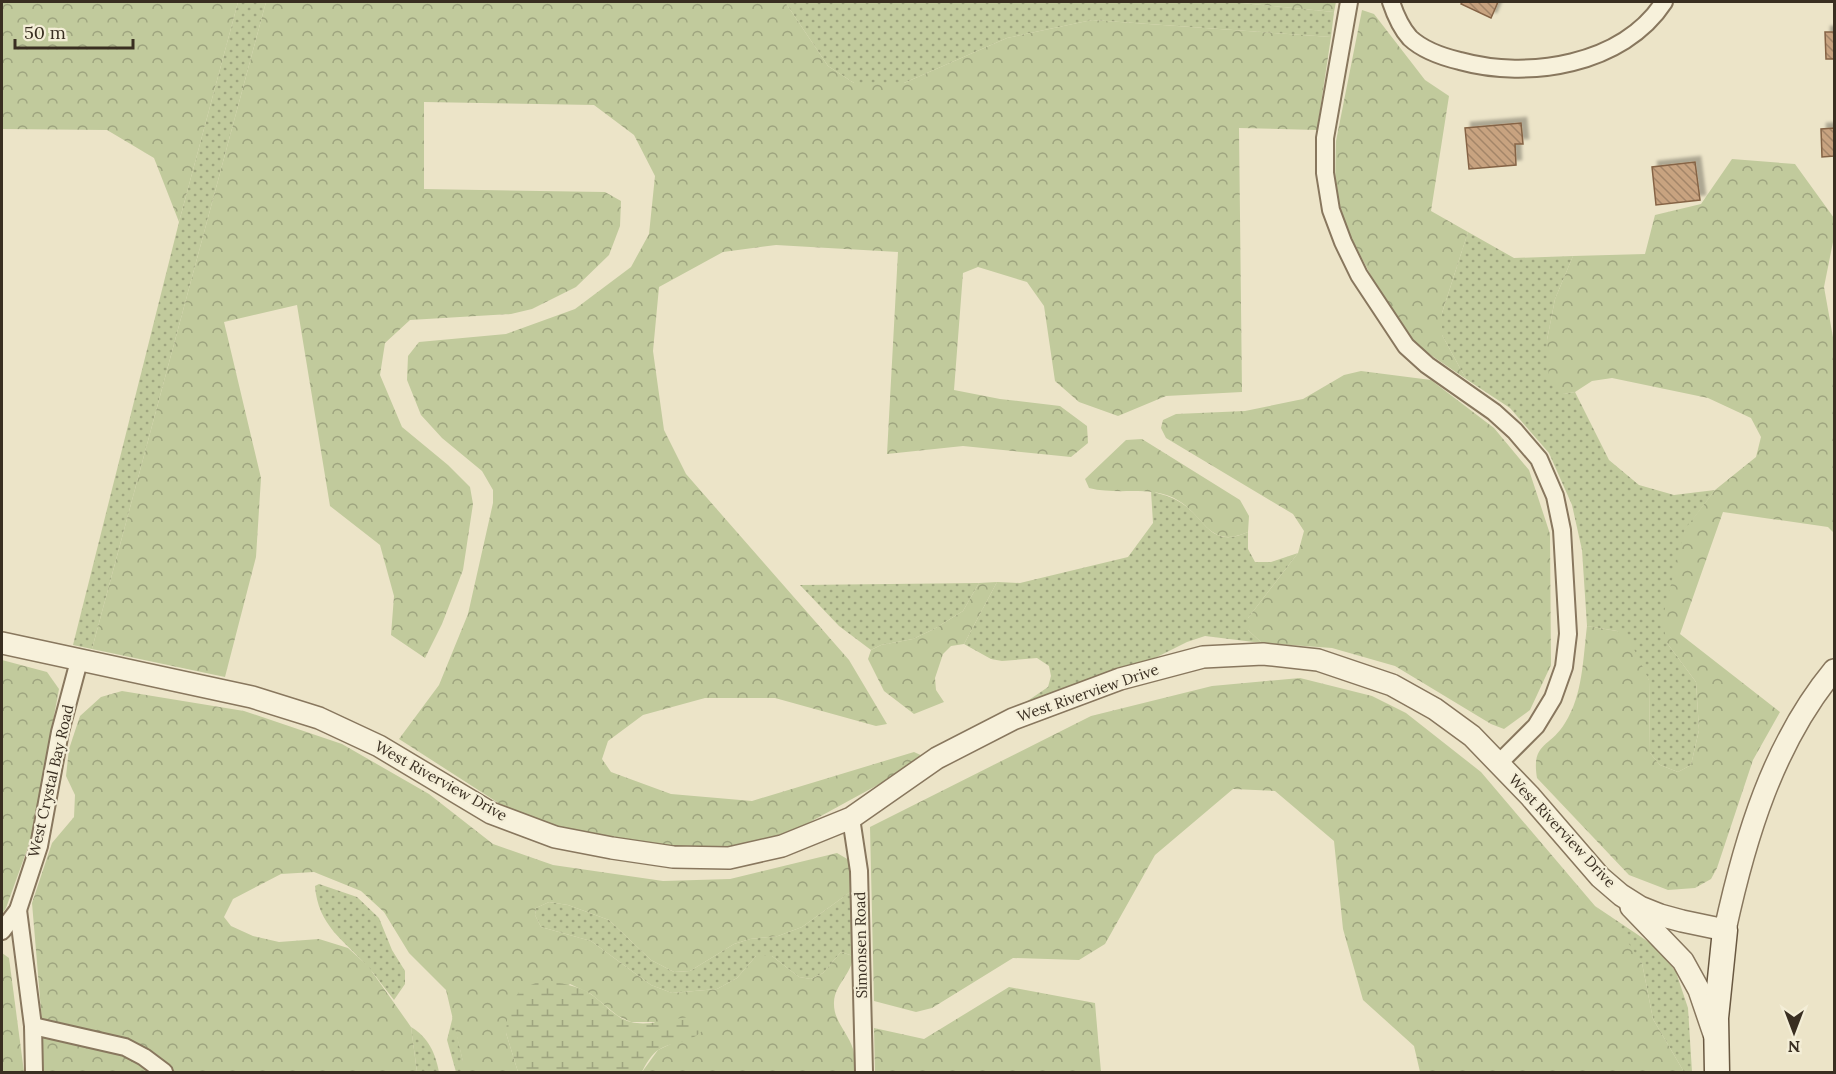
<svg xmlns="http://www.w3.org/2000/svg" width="1836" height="1074" viewBox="0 0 1836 1074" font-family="Lora,serif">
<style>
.grass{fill:url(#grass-dots)}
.forest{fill:url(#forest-crowns)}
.wetland{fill:url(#wetland-marsh)}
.building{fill:url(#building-back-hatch);stroke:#856345;stroke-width:1.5;filter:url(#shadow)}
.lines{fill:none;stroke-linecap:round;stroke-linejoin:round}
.minor-casing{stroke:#88775e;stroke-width:20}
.tertiary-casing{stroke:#88775e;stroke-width:24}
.secondary-casing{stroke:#695841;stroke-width:27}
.minor{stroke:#f7f1db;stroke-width:16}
.tertiary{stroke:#f7f1db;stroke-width:21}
.secondary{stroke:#f7f1db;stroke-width:24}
.labels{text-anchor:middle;stroke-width:4.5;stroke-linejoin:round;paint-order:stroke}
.street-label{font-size:15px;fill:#392e21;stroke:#f4eed7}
</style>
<defs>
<pattern id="grass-dots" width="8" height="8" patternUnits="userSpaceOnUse" patternTransform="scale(1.5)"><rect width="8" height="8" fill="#c1ca9c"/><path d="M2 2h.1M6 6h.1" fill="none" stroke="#9ea47f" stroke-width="1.8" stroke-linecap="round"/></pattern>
<pattern id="forest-crowns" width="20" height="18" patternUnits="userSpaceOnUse" patternTransform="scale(1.5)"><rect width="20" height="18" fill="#c1ca9c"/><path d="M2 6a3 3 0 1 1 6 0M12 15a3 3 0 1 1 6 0" fill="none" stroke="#9ea47f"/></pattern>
<pattern id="wetland-marsh" width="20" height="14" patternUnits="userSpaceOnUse" patternTransform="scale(1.5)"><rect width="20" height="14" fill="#c1ca9c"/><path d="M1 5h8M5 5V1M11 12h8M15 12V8" fill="none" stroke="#9ea47f"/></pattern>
<pattern id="building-back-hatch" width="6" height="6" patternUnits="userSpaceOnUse" patternTransform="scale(1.5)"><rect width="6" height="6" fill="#c8a380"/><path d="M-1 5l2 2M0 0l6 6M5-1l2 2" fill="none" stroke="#a38568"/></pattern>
<filter id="shadow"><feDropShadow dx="5.5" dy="-5.5" stdDeviation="1.5" flood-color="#0004"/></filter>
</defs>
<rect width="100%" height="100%" fill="#ece4c8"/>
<g class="grass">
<path d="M238 2H266L92 649 73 645 179 222Z"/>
<path d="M785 2H1232L1334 12 1331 37 1092 20 1007 38 904 83H854L828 66Z"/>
<path d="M1468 232 1514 258 1573 256 1555 299 1547 340 1564 394 1575 392 1609 460 1639 485 1674 495 1715 490 1685 530 1667 643 1696 682 1699 730 1691 765 1678 772 1660 765 1650 753 1649 680 1617 631 1587 626 1582 550 1572 505 1549 453 1510 408 1466 379 1442 335V313Z"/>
<path d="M1151 491C1160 494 1170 496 1178 501 1206 516 1208 550 1248 532V549L1255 562H1271L1298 553 1248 618V630L1262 643 1205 636 1187 642 1133 669 1026 702 1048 687 1051 676 1049 666 1037 658 1002 661 991 659 964 644 997 582 1020 583 1128 557 1153 523Z"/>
<path d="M979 583 963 611 934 629 913 639 881 645 871 650 839 626 800 585Z"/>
<path d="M319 884 357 897 379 918 392 950 405 971V984L394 1000C385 989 377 977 368 967 344 940 318 926 315 886Z"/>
<path d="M853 890V956L841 952 823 973 811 979 799 977 772 956H756L737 978 717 989 672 993 651 985 591 941 541 927 535 915 536 908 549 902 568 905 609 920 651 960 674 972 690 971 734 944 750 939 778 936 802 927Z"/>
<path d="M1595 906 1659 949 1676 972 1688 1008 1692 1072H1684L1653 1019 1642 963Z"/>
<path d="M453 1016 463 1062V1072H456L447 1040Z"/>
<path d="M411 1027C429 1038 435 1053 439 1072H417Z"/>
</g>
<g class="forest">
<path d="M2 2H238L179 222 154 158 107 130 2 129Z"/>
<path d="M266 2H785L828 66 854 83H904L1007 38 1092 20 1331 37 1317 130 1239 128 1242 392 1166 396 1118 416 1079 402 1055 381 1044 306 1027 282 978 267 963 273 954 390 1000 399 1060 406 1087 426 1088 443 1071 457 963 446 887 454 898 252 776 245 723 252 659 287 653 351 664 430 686 474 849 660 887 724 876 726 775 698H705L643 715 608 741 602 759 611 772 671 794 752 801 914 752 927 758 788 834 721 848 675 847 558 829 500 804 399 739 439 685 468 614 493 503V490L482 471 442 438 421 415 407 380 408 356 419 342 506 334 575 309 631 267 649 234 655 176 634 135 594 105 424 102V189L605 192 621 201 620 226 609 255 576 287 532 309 511 314 410 320 385 343 380 375 402 427 448 465 470 487 473 504 463 570 442 624 425 658 391 635 394 596 380 545 330 506 297 305 224 322 261 478 256 557 225 677 92 649Z"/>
<path d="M1232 2H1336L1334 12Z"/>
<path d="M1362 10 1374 14 1425 80 1449 96 1431 211 1468 232 1442 313V335L1466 379 1416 345 1377 287 1347 230 1335 189 1336 141Z"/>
<path d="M1732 159 1795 164 1834 218V237L1824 287 1834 343V533L1828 527 1723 512 1680 634 1780 712 1753 760 1717 868 1711 879 1695 888 1668 890 1629 875 1537 778C1531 742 1550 748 1565 723 1583 695 1583 658 1587 626L1617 631 1631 643 1649 680 1650 753 1660 765 1678 772 1691 765 1699 730 1696 682 1667 643 1662 620 1685 529 1715 490 1756 457 1761 437 1751 418 1708 398 1612 378 1592 381 1575 392 1564 394 1549 380 1547 340 1555 299 1573 256 1645 254 1655 215 1701 204Z"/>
<path d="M1361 371 1431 380 1494 428 1529 470 1550 534 1551 665 1530 710 1504 729 1491 724 1395 666 1332 648 1262 643 1248 630V618L1298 553 1304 531 1293 514 1166 438 1161 428 1163 420 1176 414 1245 411 1303 399 1344 375Z"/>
<path d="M1142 439 1240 500 1249 516 1248 532C1209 549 1206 518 1179 501 1152 484 1119 496 1089 488L1085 479 1126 440Z"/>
<path d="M997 582 964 644 951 646 943 654 935 678 936 690 944 702 914 714 884 691 868 659 871 650 881 645 913 639 934 629 963 611 979 583Z"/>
<path d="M2 660 47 672 59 689 32 836 6 908 2 914Z"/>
<path d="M1300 678 1372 696 1406 713 1481 772 1595 906 1625 938 1642 963 1653 1019 1684 1072H1420L1414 1046 1363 1000 1343 929 1334 841 1275 791 1233 789 1155 855 1105 944 1079 960 1013 958 932 1008 916 1012 874 1001 870 827 1091 716 1212 686Z"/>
<path d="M122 691 244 711 342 744 429 794 493 844 553 865 663 881 730 879 837 853 849 860 853 890 802 927 778 936 750 939 734 944 690 971 674 972 651 960 609 920 568 905 549 902 536 908 535 915 541 927 591 941 651 985 672 993 717 989 737 978 756 956H772L799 977 811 979 823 973 841 952 853 956C852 974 835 984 834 1002 833 1021 848 1032 853 1049 855 1056 854 1065 855 1072H642L658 1050 675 1042 654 1022H631L618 1016 591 994 570 984 506 1033 518 1072H463V1062L446 990 409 953 384 912 361 891 314 872 281 874 233 899 224 917 231 926 253 936 279 942 319 939 348 948 368 966 411 1027 417 1072H173L154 1053 129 1041 42 1022 32 903 52 843 74 817 75 795 66 776 69 749 80 716 101 697Z"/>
<path d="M2 953 9 958 24 1072H2Z"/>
<path d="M1009 987 1095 1003 1101 1072H875L874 1028 924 1039Z"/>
<path d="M41 1033 121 1049 155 1072H43Z"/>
</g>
<path class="wetland" d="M543 980C560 983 578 985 592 995 605 1004 615 1018 631 1022 655 1028 682 1012 706 1019 706 1042 675 1040 660 1049 652 1053 645 1065 642 1072H518L506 1033 508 1008 521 989Z"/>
<g class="building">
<path d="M1462 2H1498L1491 18 1461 4Z"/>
<path d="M1825 32H1834V59H1826Z"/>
<path d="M1521 123 1523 144H1515L1516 165 1469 169 1465 128Z"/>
<path d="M1834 128V156L1822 157 1821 129Z"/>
<path d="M1695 162 1700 200 1656 205 1652 167Z"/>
</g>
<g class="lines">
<defs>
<g id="minor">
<path d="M1349 2 1325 138V173L1331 210 1343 242 1359 275 1406 346 1427 365 1494 412 1515 431 1539 459 1555 496 1562 530 1568 634 1564 667 1553 698 1536 726 1499 763"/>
<path d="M1391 2C1395 14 1401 28 1410 38 1423 50 1443 57 1460 61 1528 80 1623 65 1664 2"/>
<path d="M851 818 859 871 864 1072"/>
<path d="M18 910 33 1026 34 1072"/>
<path d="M2 931 18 910 39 846 60 732 79 661"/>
<path d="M33 1026 125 1047 144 1057 164 1072"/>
</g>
<g id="tertiary">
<path d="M2 643 252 697 319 718 379 746 491 813 555 837 612 848 673 857 729 858 782 846 851 818 937 758 1013 719 1120 679 1203 657 1263 654 1318 660 1392 685 1435 709 1472 736 1530 796 1600 877 1621 895 1640 907 1660 915 1682 921 1725 930C1745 838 1773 744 1834 670"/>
<path d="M1631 907 1683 961 1699 990 1714 1034"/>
</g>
<path id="secondary" d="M1717 1072 1716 1018 1725 930"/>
</defs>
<use href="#minor" class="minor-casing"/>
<use href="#tertiary" class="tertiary-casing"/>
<use href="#secondary" class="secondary-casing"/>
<use href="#minor" class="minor"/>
<use href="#tertiary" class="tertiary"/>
<use href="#secondary" class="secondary"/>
</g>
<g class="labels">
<g class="street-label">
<text transform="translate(1088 693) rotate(-19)" y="5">West Riverview Drive</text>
<text transform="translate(51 781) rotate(-77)" y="5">West Crystal Bay Road</text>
<text transform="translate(441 781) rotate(29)" y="5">West Riverview Drive</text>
<text transform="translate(1562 831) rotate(47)" y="5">West Riverview Drive</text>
<text transform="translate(861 945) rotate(-91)" y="5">Simonsen Road</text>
</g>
</g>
<rect width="1836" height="1074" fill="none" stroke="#392e21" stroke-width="6"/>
<g transform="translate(1794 1032) rotate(180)" stroke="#f4eed7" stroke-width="4.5" paint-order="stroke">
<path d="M0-4.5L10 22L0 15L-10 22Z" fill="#392e21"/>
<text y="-9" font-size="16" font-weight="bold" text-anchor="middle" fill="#392e21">N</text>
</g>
<path d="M15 39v9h118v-9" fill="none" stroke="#392e21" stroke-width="3"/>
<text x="24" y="39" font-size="18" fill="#392e21" stroke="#f4eed7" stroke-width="4.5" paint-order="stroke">50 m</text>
</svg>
